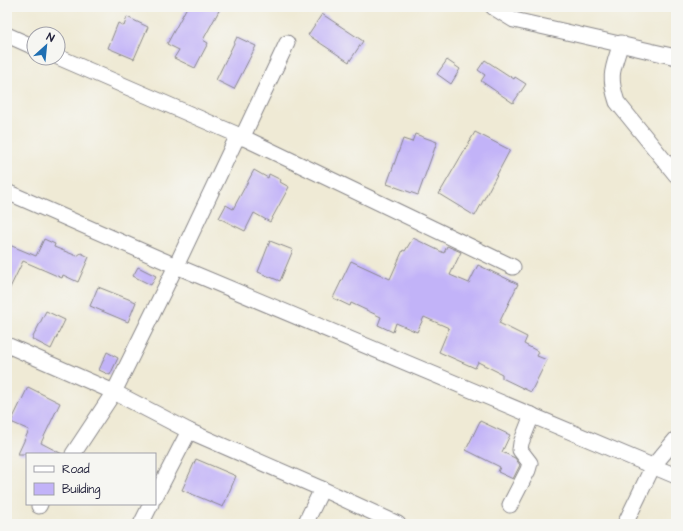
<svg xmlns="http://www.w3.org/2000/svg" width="683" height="531" viewBox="0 0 683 531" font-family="'Architects Daughter',sans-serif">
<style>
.building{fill:#c2b3f8}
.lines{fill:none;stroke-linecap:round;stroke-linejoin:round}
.minor-casing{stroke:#888688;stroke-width:17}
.minor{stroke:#fff;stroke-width:15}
</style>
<rect width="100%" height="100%" fill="#f6f6f2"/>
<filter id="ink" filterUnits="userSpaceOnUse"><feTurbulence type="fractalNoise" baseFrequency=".025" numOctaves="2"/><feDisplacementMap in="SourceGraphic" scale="8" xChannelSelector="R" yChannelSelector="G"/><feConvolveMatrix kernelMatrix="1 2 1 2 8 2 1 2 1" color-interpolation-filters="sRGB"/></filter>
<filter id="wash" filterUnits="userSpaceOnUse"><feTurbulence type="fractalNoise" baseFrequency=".012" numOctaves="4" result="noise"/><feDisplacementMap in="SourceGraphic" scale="16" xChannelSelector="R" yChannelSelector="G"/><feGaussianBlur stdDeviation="0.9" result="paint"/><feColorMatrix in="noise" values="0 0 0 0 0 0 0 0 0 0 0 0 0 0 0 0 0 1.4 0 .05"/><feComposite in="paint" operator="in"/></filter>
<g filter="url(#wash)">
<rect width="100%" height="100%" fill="#efead5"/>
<g id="blocks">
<g class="building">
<path d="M187 7H221L203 40 208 43 195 68 174 58 179 50 167 44Z"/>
<path d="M322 14 363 41 349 62 308 35Z"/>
<path d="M127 17 148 27 134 59 108 48 118 23 124 26Z"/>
<path d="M237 37 256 46 234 89 216 80Z"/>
<path d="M447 60 460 69 451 84 437 74Z"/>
<path d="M485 60 514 79 515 77 526 84 513 103 481 81 485 75 478 70Z"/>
<path d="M475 132 510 150 475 216 439 194Z"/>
<path d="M415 134 437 142 418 195 387 184 403 139 412 142Z"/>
<path d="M254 170 268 178 269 174 281 180 280 182 289 187 270 222 254 213 245 231 219 218 226 205 233 209Z"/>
<path d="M413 238 444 253 447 246 461 252 450 275 469 283 478 265 518 284 499 323 527 337 524 344 539 352 537 356 547 360 531 392 502 378V374L478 362 475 368 439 352 449 328 424 317 417 332 396 323 393 332 378 325 381 317 351 303 350 306 333 298 351 261 390 279 403 250 405 251Z"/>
<path d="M44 239 55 244 54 247 77 256 81 253 89 257 78 282 63 275 62 278 23 261 7 294V244L36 256Z"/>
<path d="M270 241 293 250 280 281 258 272Z"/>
<path d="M138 267 156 276 151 285 133 276Z"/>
<path d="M98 287 136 302 128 322 90 306Z"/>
<path d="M46 311 65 320 51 349 32 339Z"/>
<path d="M107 352 118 358 110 375 99 370Z"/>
<path d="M28 387 60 403 41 443 62 454H18L29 430 11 422Z"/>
<path d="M480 421 510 435 502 452 515 458 520 465 513 479 498 472 500 467 466 450Z"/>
<path d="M196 459 236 476 223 507 182 490Z"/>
</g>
</g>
</g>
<g filter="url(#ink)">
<use href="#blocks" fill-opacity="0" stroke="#888688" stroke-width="1"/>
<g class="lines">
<defs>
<g id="minor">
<path d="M493 7 514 20 676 57"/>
<path d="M7 35 34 47"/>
<path d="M621 43C613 69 608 75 617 102L676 175"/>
<path d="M58 57 238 135 513 267"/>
<path d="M242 138 287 43"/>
<path d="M7 192 176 266 676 476"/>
<path d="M7 345 114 392 189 431 322 489 398 524"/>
<path d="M73 454 114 392 176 266 238 135"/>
<path d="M155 497 189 431"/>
<path d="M510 505 528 470 530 463 520 450 521 443 532 415"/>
<path d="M39 506 40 504"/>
<path d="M141 524 151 504"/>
<path d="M305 524 322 489"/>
<path d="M625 524 653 466 676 439"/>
</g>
</defs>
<use href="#minor" class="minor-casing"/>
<use href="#minor" class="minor"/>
</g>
</g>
<rect width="683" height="531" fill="none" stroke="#f6f6f2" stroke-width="24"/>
<rect x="26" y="453" width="130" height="52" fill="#f6f6f2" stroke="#a1a1a9"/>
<rect x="34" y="466" width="20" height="6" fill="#ffffff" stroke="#a1a1a9"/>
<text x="62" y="473" font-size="12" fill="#22223b">Road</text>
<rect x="34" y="483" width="20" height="12" fill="#c2b3f8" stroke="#a1a1a9"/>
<text x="62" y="493" font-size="12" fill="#22223b">Building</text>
<g transform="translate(46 46) rotate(27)"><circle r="19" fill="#f6f6f2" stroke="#a1a1a9"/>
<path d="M0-3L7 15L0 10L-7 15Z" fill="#1f6fb2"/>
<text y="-6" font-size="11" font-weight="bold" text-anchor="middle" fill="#22223b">N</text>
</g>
</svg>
